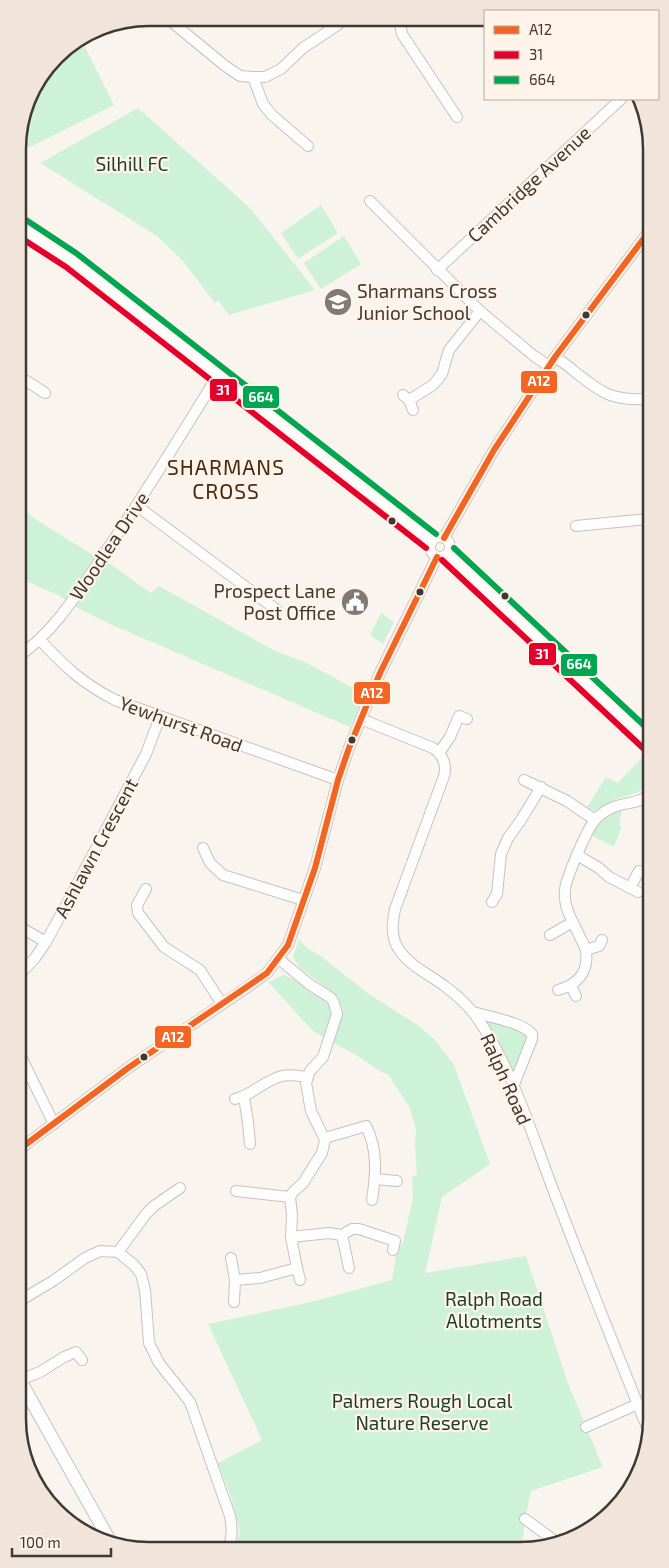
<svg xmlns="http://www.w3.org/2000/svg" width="669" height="1568" viewBox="0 0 669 1568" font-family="'Exo 2',sans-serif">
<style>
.green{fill:#cdf2d8}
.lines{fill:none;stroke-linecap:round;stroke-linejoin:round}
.minor-casing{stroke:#c8c2bd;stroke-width:12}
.major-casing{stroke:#c8c2bd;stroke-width:14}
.minor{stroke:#fefdfd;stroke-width:10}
.major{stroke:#fefdfd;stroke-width:12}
.bus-1-casing{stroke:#fff3ea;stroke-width:10}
.bus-2-casing{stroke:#fff3ea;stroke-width:10}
.bus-3-casing{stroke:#fff3ea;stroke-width:10}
.bus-1{stroke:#f26522;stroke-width:6}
.bus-2{stroke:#e4002b;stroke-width:6}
.bus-3{stroke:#00a651;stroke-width:6}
.bus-dot{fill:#403933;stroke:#fff3ea;stroke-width:2}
.labels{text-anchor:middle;stroke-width:4.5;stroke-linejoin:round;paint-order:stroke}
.park-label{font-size:19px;fill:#193e2a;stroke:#fff3ea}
.street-label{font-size:19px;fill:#403933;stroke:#fff3ea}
.poi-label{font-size:19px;fill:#403933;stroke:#fff3ea;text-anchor:start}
.quarter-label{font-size:21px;letter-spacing:1px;fill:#472b0c;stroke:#fff3ea}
.rim{fill:none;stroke:#403933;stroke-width:2.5}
.line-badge{stroke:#fff3ea;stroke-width:2}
.badge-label{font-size:14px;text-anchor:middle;font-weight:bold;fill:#fff}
</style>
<rect width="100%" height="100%" fill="#faf4ef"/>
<g class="green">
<path d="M81 39 114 105 18 153V141L31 91 62 50Z"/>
<path d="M138 108 250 208 315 290 229 315 218 300 215 303 183 261 157 236 40 163Z"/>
<path d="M321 205 338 233 298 259 281 233Z"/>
<path d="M344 236 361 264 321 289 304 263Z"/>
<path d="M19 506 38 521 95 556 66 600 58 595 19 578Z"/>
<path d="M106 561 151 593 159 586 275 651 307 663 353 688 373 679 350 727 110 624 74 606Z"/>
<path d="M381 613 394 622 383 644 370 635Z"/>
<path d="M648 751 649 784C638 795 630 794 616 799 609 802 602 808 594 811L586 809 606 777 618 783Z"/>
<path d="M622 807 619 825 622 826 614 847 591 835C599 819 606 815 622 807Z"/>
<path d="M299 939 307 948 319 955 369 994 419 1026 434 1039 454 1065 490 1164 442 1197 425 1273 526 1256 569 1386 603 1467 531 1491 525 1519 522 1546 235 1548 240 1531 230 1494 218 1463 262 1440 208 1324 311 1302 392 1280 397 1249 403 1243 413 1197 412 1176 417 1175 415 1145 416 1130 410 1108 388 1074 381 1072 353 1053 333 1043 343 1009 337 996 300 968 293 957Z"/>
<path d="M284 975C300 982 336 999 332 1020 332 1026 327 1033 325 1038L313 1031 268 982Z"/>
<path d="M483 1019 525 1032 528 1037 512 1076Z"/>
</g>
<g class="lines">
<defs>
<g id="minor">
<path d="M167 18 224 65 240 76 253 77H265L281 69 303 48 336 26 344 19"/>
<path d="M399 19 402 34 457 117"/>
<path d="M253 77 263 104 272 115 308 146"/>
<path d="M370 201 480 311 534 356 549 366"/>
<path d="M18 225 71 260 431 541"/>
<path d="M437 270 621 99"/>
<path d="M555 357C562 361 568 366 574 371 602 393 611 401 648 399"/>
<path d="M19 376 45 393"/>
<path d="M403 395 409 400 413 410"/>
<path d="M409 400 433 385 442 374 449 350 480 311"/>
<path d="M137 506 277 610"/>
<path d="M576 526 648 519"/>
<circle cx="440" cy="547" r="10"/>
<path d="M444 538 494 450 555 357 647 234"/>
<path d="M448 554 649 742"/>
<path d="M40 640C65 667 82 683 115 700L338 780"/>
<path d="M19 656C57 629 78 592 104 554 144 496 181 435 218 375"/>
<path d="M361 719 433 748C443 755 447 765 444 776L395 909C393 920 391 931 395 942 403 963 429 974 446 987 458 996 471 1008 480 1022 514 1073 532 1135 554 1192 585 1273 617 1353 649 1432"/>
<path d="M439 753 450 737 459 716 467 719"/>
<path d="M524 780 567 801 595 820"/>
<path d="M203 848 210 863 223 875 303 900"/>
<path d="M577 855 599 868 609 877 638 892"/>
<path d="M630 888 639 871"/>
<path d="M146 889 137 905 138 913 164 947 200 970 222 1004"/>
<path d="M492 902 497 894 501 854 508 838 521 820 541 787"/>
<path d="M20 927 46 942"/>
<path d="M550 935 573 922"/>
<path d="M586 950 599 946 602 940"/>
<path d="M279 959 309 984 331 998 334 1003 337 1014 323 1057 310 1071 306 1083 311 1111 325 1140 322 1153 303 1183 293 1192 290 1197 292 1215 291 1237 297 1268"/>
<path d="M20 974 35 958 46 942 65 907 146 754 160 717"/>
<path d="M571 986 576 996"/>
<path d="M558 990C577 985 589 972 586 951 585 946 582 941 580 937 573 922 563 907 565 890 566 878 587 829 595 820 599 815 608 809 614 807 626 802 640 804 649 794"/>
<path d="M473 1012C489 1017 522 1022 532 1034V1039L513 1087"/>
<path d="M21 1057 54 1124"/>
<path d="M244 1097 248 1122 250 1144"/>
<path d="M235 1099C252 1095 265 1080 282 1076 290 1074 299 1076 307 1077"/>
<path d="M325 1138 366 1126C378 1150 376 1174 372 1200"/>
<path d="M21 1148 128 1068 249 986 267 973 288 945 315 868 338 780 349 748 380 673 437 557"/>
<path d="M375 1179 397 1181"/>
<path d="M236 1191 290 1197"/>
<path d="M291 1237 329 1233 342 1235"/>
<path d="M118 1252 146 1214 154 1206 180 1188"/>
<path d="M231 1258 235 1280 260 1278 297 1268 300 1280"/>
<path d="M349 1268 342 1235 352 1229H359L395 1241 393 1250"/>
<path d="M21 1300 53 1281 85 1258 100 1251 118 1252 134 1265 141 1274 145 1290 149 1343 159 1363 190 1402 230 1516C232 1527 233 1537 228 1548"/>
<path d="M234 1302 235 1280"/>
<path d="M22 1379 40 1372 64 1357 76 1352 82 1360"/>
<path d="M586 1427 638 1404"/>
<path d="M525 1519 559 1544"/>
</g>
<path id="major" d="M22 1384 110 1541"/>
</defs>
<use href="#minor" class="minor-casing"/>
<use href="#major" class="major-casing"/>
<use href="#minor" class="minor"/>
<use href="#major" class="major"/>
<defs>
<g id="bus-1">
<path d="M444 538 494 450 555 357 647 234"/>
<path d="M21 1148 128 1068 267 973 288 945 315 868 338 780 349 748 380 673 437 557"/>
</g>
<g id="bus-2">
<path d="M18 236 66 267 426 548"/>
<path d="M442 560 643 748"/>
</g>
<g id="bus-3">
<path d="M23 218 76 253 436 534"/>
<path d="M454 548 649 730"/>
</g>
</defs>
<use href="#bus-1" class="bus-1-casing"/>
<use href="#bus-2" class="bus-2-casing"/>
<use href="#bus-3" class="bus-3-casing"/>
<use href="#bus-1" class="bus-1"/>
<use href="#bus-2" class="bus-2"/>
<use href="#bus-3" class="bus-3"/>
</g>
<defs>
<symbol id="school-disc" viewBox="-11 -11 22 22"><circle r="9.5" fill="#817a75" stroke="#fff3ea"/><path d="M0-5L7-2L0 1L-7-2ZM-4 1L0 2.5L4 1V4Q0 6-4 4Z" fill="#fff"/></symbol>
<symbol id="civic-disc" viewBox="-11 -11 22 22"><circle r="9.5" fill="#817a75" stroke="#fff3ea"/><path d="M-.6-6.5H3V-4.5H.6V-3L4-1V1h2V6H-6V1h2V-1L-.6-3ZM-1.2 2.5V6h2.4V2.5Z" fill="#fff"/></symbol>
</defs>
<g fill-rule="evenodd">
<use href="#school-disc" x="322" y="286" width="32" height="32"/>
<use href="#civic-disc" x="339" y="586" width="32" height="32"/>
</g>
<g class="bus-dot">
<circle cx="586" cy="315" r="4.5"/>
<circle cx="392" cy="521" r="4.5"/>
<circle cx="420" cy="592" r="4.5"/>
<circle cx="505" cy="596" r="4.5"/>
<circle cx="352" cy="740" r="4.5"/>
<circle cx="144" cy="1057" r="4.5"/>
</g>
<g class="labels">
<g class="park-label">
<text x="132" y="171">Silhill FC</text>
<text x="494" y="1306">Ralph Road<tspan x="494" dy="22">Allotments</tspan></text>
<text x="422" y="1408">Palmers Rough Local<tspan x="422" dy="22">Nature Reserve</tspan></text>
</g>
<g class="street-label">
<text transform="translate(529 184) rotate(-43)" y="7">Cambridge Avenue</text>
<text transform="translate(109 546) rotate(-56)" y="7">Woodlea Drive</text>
<text transform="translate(181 724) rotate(20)" y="7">Yewhurst Road</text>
<text transform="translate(96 848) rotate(-62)" y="7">Ashlawn Crescent</text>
<text transform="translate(506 1079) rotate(66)" y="7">Ralph Road</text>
</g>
<g class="poi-label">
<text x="357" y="298">Sharmans Cross<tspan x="357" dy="22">Junior School</tspan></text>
<text x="336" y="598" text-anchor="end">Prospect Lane<tspan x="336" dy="22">Post Office</tspan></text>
</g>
<g class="quarter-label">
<text x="226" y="475">SHARMANS<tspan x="226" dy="24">CROSS</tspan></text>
</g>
</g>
<path d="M0 0H669V1568H0ZM149 26H520A123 123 0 0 1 643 149V1419A123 123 0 0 1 520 1542H149A123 123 0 0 1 26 1419V149A123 123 0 0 1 149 26Z" fill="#f0e4db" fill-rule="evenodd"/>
<path class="rim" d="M149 26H520A123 123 0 0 1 643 149V1419A123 123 0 0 1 520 1542H149A123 123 0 0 1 26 1419V149A123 123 0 0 1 149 26Z"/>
<g class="line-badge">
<rect x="520" y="370" width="38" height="24" rx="5" fill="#f26522"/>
<rect x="209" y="378" width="29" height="24" rx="5" fill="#e4002b"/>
<rect x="242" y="385" width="38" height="24" rx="5" fill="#00a651"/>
<rect x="528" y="642" width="29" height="24" rx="5" fill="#e4002b"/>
<rect x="560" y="653" width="38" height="24" rx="5" fill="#00a651"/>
<rect x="353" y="681" width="38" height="24" rx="5" fill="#f26522"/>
<rect x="154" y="1025" width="38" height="24" rx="5" fill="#f26522"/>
</g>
<g class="badge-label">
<text x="539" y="386">A12</text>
<text x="223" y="395">31</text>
<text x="261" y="402">664</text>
<text x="542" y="659">31</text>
<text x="579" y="669">664</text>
<text x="372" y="698">A12</text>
<text x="173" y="1042">A12</text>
</g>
<rect x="484" y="10" width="175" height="90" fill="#fff3ea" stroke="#b3a9a1"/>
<rect x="494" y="26" width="25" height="8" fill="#f26522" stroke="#b3a9a1"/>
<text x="529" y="35" font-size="15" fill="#403933">A12</text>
<rect x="494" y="51" width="25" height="8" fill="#e4002b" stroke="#b3a9a1"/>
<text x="529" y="60" font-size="15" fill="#403933">31</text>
<rect x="494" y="76" width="25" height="8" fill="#00a651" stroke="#b3a9a1"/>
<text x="529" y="85" font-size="15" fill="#403933">664</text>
<path d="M12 1548v8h99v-8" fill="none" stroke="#403933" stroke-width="2.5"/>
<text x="20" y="1548" font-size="15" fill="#403933" stroke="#fff3ea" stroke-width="4" paint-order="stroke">100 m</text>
</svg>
